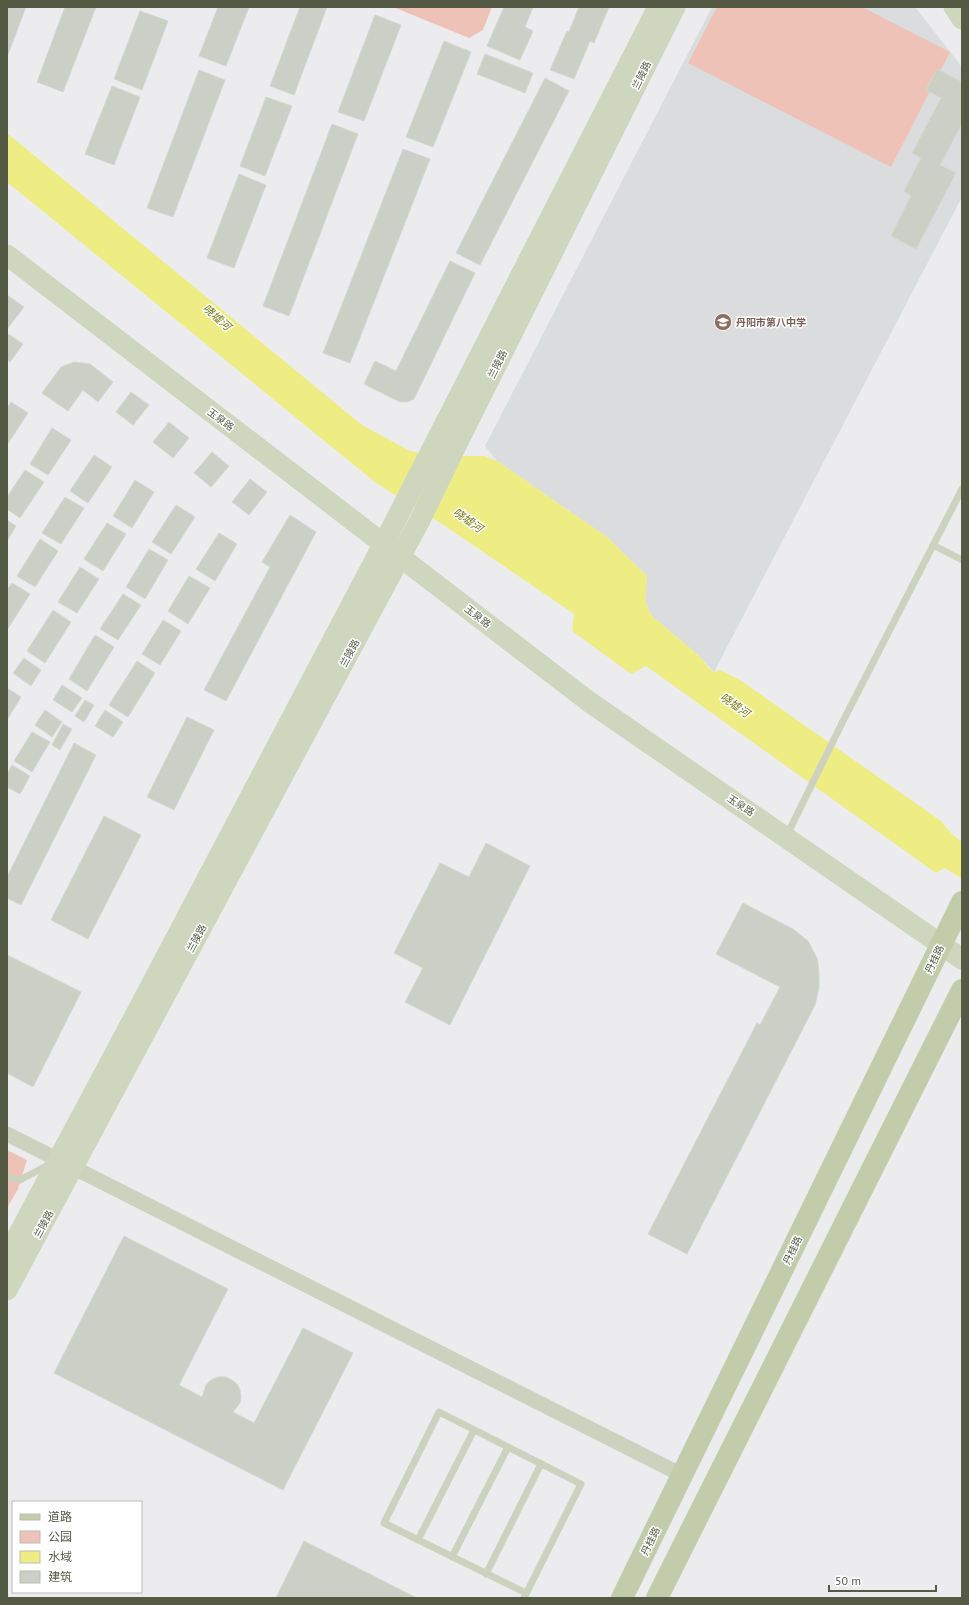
<svg xmlns="http://www.w3.org/2000/svg" width="969" height="1605" viewBox="0 0 969 1605" font-family="'PT Sans','Noto Sans SC',sans-serif">
<style>
.education{fill:#dadcdd}
.green{fill:#efc2b8}
.water{fill:#eded84}
.building{fill:#cbcfc6;stroke:#d4d8d0}
.lines{fill:none;stroke-linecap:round;stroke-linejoin:round}
.lane{stroke:#cdd2bf;stroke-width:7}
.street{stroke:#cdd2bf;stroke-width:15}
.secondary{stroke:#ced6be;stroke-width:21}
.primary{stroke:#c3ccaa;stroke-width:22}
.labels{text-anchor:middle;stroke-width:3;stroke-linejoin:round;paint-order:stroke}
.street-label{font-size:10px;fill:#545a44;stroke:#fff}
.education-label{font-size:10px;font-weight:bold;fill:#785e54;stroke:#fff;text-anchor:start}
.water-label{font-size:11px;font-style:italic;fill:#73730c;stroke:#fff}
</style>
<rect width="100%" height="100%" fill="#ececef"/>
<path class="education" d="M712 7H915L962 67V197L714 672 698 655 651 615 645 601 647 576 607 537 497 461 485 446Z"/>
<g class="green">
<path d="M393 7H492L483 30 469 38Z"/>
<path d="M717 7H862L950 52 891 167 688 63Z"/>
<path d="M7 1150 27 1160 18 1189 7 1208Z"/>
</g>
<path class="water" d="M7 133 362 425 410 451 433 456H484L497 461 607 537 647 576 645 601 651 615 698 655 713 672 720 670 740 680 941 821 952 834 962 842V879L945 868 936 873 646 666 631 674 572 631 574 614 442 524 376 483 7 182Z"/>
<g class="building">
<path d="M7 7H26L7 57Z"/>
<path d="M65 7H96L63 92 37 82Z"/>
<path d="M218 7H249L226 66 199 56Z"/>
<path d="M300 7H327L294 95 270 86Z"/>
<path d="M504 7H533L525 27 533 31 520 60 487 46Z"/>
<path d="M579 7H609L594 43 590 41 574 79 550 70 567 31 569 32Z"/>
<path d="M140 11 168 21 142 90 114 79Z"/>
<path d="M375 15 401 25 364 121 338 112Z"/>
<path d="M444 41 471 52 433 147 406 137Z"/>
<path d="M485 54 533 73 525 93 477 74Z"/>
<path d="M937 69 962 82V124L940 165 956 173 916 249 891 236 911 196 904 191 921 158 912 153 941 98 926 90Z"/>
<path d="M199 70 225 80 173 217 147 208Z"/>
<path d="M545 78 569 91 480 265 456 253Z"/>
<path d="M112 86 140 97 114 165 85 154Z"/>
<path d="M266 97 292 106 265 176 240 166Z"/>
<path d="M332 124 358 134 289 316 263 306Z"/>
<path d="M403 149 430 159 350 363 323 353Z"/>
<path d="M239 174 266 185 234 268 207 258Z"/>
<path d="M450 261 475 273 414 399 407 402H400L364 384 375 361 396 371Z"/>
<path d="M7 295 24 307 7 329Z"/>
<path d="M8 334 23 344 10 362 7 360Z"/>
<path d="M74 362 90 364 113 382 98 402 83 390 68 411 42 393 61 367Z"/>
<path d="M131 392 149 405 133 425 116 412Z"/>
<path d="M11 402 28 413 7 445V408Z"/>
<path d="M169 422 189 438 173 458 153 442Z"/>
<path d="M52 428 71 440 48 475 30 464Z"/>
<path d="M212 452 229 466 211 487 194 473Z"/>
<path d="M94 455 112 467 88 503 70 491Z"/>
<path d="M25 470 44 482 20 518 7 509V497Z"/>
<path d="M250 479 267 492 249 515 232 502Z"/>
<path d="M135 480 154 492 132 528 113 516Z"/>
<path d="M65 497 84 508 61 544 42 533Z"/>
<path d="M176 505 195 517 171 554 152 542Z"/>
<path d="M290 515 316 532 226 701 204 690 270 567 262 562Z"/>
<path d="M7 520 16 526 7 541Z"/>
<path d="M107 523 126 534 103 571 84 559Z"/>
<path d="M219 533 237 544 215 581 196 569Z"/>
<path d="M40 539 58 551 35 587 17 576Z"/>
<path d="M149 549 168 560 145 599 126 587Z"/>
<path d="M80 567 99 579 77 613 58 602Z"/>
<path d="M189 576 210 588 188 624 168 611Z"/>
<path d="M12 583 30 594 7 630V590Z"/>
<path d="M123 594 141 605 118 640 100 629Z"/>
<path d="M53 610 71 622 45 663 27 651Z"/>
<path d="M163 620 181 631 160 665 142 654Z"/>
<path d="M95 635 114 647 87 691 69 679Z"/>
<path d="M24 658 41 670 31 686 13 673Z"/>
<path d="M137 661 155 673 128 717 109 705Z"/>
<path d="M62 685 82 698 72 712 53 700Z"/>
<path d="M7 688 21 697 7 720Z"/>
<path d="M85 700 94 705 84 722 75 716Z"/>
<path d="M45 710 62 722 52 737 35 725Z"/>
<path d="M105 710 123 722 113 737 95 726Z"/>
<path d="M187 717 214 730 174 810 147 797Z"/>
<path d="M63 724 72 729 60 750 52 745Z"/>
<path d="M32 732 50 742 32 772 14 761Z"/>
<path d="M74 743 96 755 21 905 7 898V877Z"/>
<path d="M12 765 30 776 20 794 7 787V774Z"/>
<path d="M104 816 141 835 88 939 51 920Z"/>
<path d="M486 843 530 866 450 1025 405 1002 423 968 394 953 440 863 469 877Z"/>
<path d="M743 903 793 929 808 941 817 958 819 971V988L815 1005 687 1254 648 1234 757 1023 760 1025 780 987 716 954Z"/>
<path d="M7 955 81 992 33 1087 7 1073Z"/>
<path d="M124 1236 228 1289 179 1385 202 1397 206 1385 211 1380 218 1377H226L232 1380 237 1384 240 1390 241 1397 240 1403 233 1412 254 1423 303 1328 353 1353 283 1490 54 1373Z"/>
<path d="M304 1541 417 1598H276Z"/>
</g>
<g class="lines">
<g class="lane">
<path d="M933 545 962 560"/>
<path d="M786 837 842 723 962 489"/>
<path d="M7 1177 20 1180 50 1164"/>
<path d="M418 1540 474 1430"/>
<path d="M452 1557 508 1447"/>
<path d="M486 1574 541 1464"/>
<path d="M524 1598 581 1484 439 1412 384 1523 526 1593"/>
</g>
<path class="street" d="M7 1134 682 1475"/>
<g class="secondary">
<path d="M954 7 962 19"/>
<path d="M7 255 588 701 962 959"/>
<path d="M7 1256 138 1010 384 543 658 7"/>
<path d="M7 1290 420 520 454 450 675 7"/>
</g>
<g class="primary">
<path d="M622 1598 962 902"/>
<path d="M657 1598 962 990"/>
</g>
</g>
<defs>
<symbol id="school-disc" viewBox="-11 -11 22 22"><circle r="9.5" fill="#8d6e63" stroke="#fff"/><path d="M0-5L7-2L0 1L-7-2ZM-4 1L0 2.5L4 1V4Q0 6-4 4Z" fill="#fff"/></symbol>
</defs>
<g fill-rule="evenodd">
<use href="#school-disc" x="713" y="312" width="20" height="20"/>
</g>
<g class="labels">
<g class="street-label">
<text transform="translate(641 75) rotate(-64)" y="4">兰陵路</text>
<text transform="translate(497 364) rotate(-63)" y="4">兰陵路</text>
<text transform="translate(221 419) rotate(37)" y="4">玉泉路</text>
<text transform="translate(478 616) rotate(38)" y="4">玉泉路</text>
<text transform="translate(349 653) rotate(-62)" y="4">兰陵路</text>
<text transform="translate(741 805) rotate(34)" y="4">玉泉路</text>
<text transform="translate(196 938) rotate(-62)" y="4">兰陵路</text>
<text transform="translate(934 959) rotate(-64)" y="4">丹桂路</text>
<text transform="translate(43 1224) rotate(-62)" y="4">兰陵路</text>
<text transform="translate(792 1250) rotate(-64)" y="4">丹桂路</text>
<text transform="translate(650 1541) rotate(-64)" y="4">丹桂路</text>
</g>
<g class="education-label">
<text x="736" y="326">丹阳市第八中学</text>
</g>
<g class="water-label">
<text transform="translate(217 317) rotate(41)" y="4">哓墟河</text>
<text transform="translate(468 520) rotate(35)" y="4">哓墟河</text>
<text transform="translate(735 705) rotate(35)" y="4">哓墟河</text>
</g>
</g>
<rect width="969" height="1605" fill="none" stroke="#545a44" stroke-width="16"/>
<rect x="12" y="1501" width="130" height="92" fill="#ffffff" stroke="#bbbdb4"/>
<rect x="20" y="1514" width="20" height="6" fill="#c3ccaa" stroke="#bbbdb4"/>
<text x="48" y="1521" font-size="12" fill="#545a44">道路</text>
<rect x="20" y="1531" width="20" height="12" fill="#efc2b8" stroke="#bbbdb4"/>
<text x="48" y="1541" font-size="12" fill="#545a44">公园</text>
<rect x="20" y="1551" width="20" height="12" fill="#eded84" stroke="#bbbdb4"/>
<text x="48" y="1561" font-size="12" fill="#545a44">水域</text>
<rect x="20" y="1571" width="20" height="12" fill="#cbcfc6" stroke="#bbbdb4"/>
<text x="48" y="1581" font-size="12" fill="#545a44">建筑</text>
<path d="M829 1585v6h107v-6" fill="none" stroke="#545a44" stroke-width="2"/>
<text x="835" y="1585" font-size="12" fill="#545a44" stroke="#ffffff" stroke-width="3" paint-order="stroke">50 m</text>
</svg>
